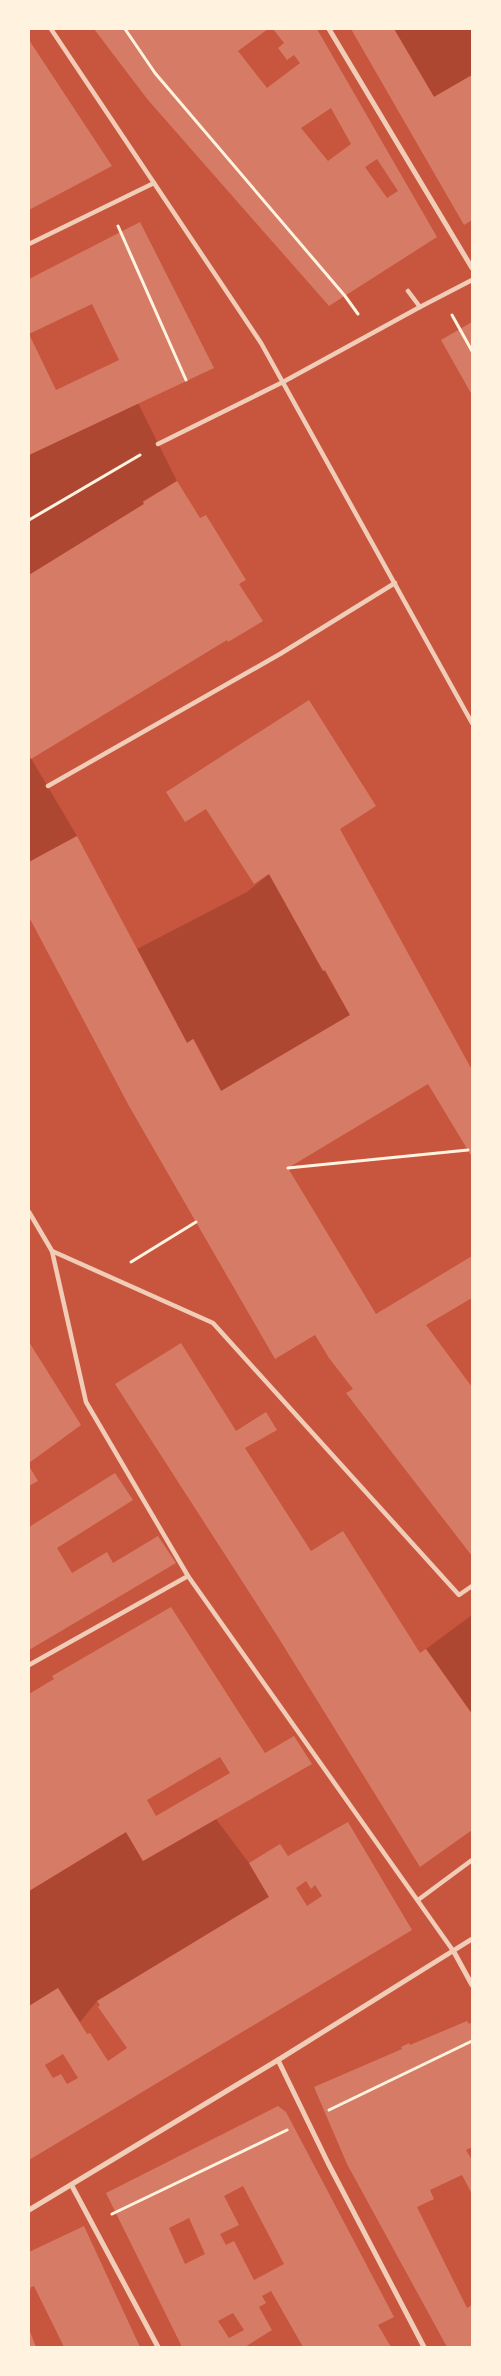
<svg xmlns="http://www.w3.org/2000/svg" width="501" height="2376" viewBox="0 0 501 2376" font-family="Manrope,sans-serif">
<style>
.green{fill:#ae4732}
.building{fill:#d67c66;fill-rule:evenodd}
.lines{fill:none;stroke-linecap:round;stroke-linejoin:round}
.path{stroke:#fff3e0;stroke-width:3}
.pedestrian{stroke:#f1ccb7;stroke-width:4.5}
.minor{stroke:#f1ccb7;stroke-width:5}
</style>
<rect width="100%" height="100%" fill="#c8553d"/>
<g class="green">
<path d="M394 29H472V75L434 97Z"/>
<path d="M138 403 177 481 143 501 144 504 29 575V455Z"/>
<path d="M29 755 77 836 29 862Z"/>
<path d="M269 874 350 1015 221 1091 194 1039 187 1043 137 949 247 892Z"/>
<path d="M472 1615V1714L426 1649Z"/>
<path d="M216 1819 249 1863 269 1897 97 2001 80 2022 58 1988 29 2006V1891L126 1832 143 1861Z"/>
</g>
<g class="building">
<path d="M94 29H268L238 51 267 88 300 63 294 55 287 60 278 48 284 43 273 29H317L437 237 329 306 148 100ZM331 108 351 144 328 161 301 128ZM377 159 398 191 387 198 365 167Z"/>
<path d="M351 29H394L434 97 472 75V220L464 225Z"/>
<path d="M29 40 112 166 29 210Z"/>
<path d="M140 222 214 368 29 455V279ZM92 304 119 360 56 390 29 334Z"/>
<path d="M472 322V395L441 340Z"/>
<path d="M177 481 200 518 206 515 246 580 239 584 263 621 228 642 227 640 31 759 29 755V575L144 504 143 502Z"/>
<path d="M309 700 376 806 340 829 472 1070V1157L428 1084 288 1168 376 1314 472 1256V1298L426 1325 472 1387V1556L346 1393 353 1389 329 1358 315 1335 275 1359 129 1106 29 917V862L77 836 187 1043 193 1039 221 1091 350 1015 325 970 323 971 269 874 254 884 206 809 185 822 166 792Z"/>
<path d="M29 1342 81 1425 29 1463Z"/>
<path d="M181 1343 236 1431 266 1412 277 1430 245 1448 311 1551 343 1531 420 1653 426 1649 472 1714V1830L420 1867 278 1637 115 1384Z"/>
<path d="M29 1466 38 1481 29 1486Z"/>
<path d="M115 1473 133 1500 57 1548 72 1573 107 1552 113 1563 158 1536 176 1563 29 1650V1527Z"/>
<path d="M171 1607 265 1753 294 1736 312 1764 143 1861 126 1832 29 1891V1694L54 1679 52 1676ZM220 1757 230 1773 156 1816 147 1800Z"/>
<path d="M348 1822 412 1930 29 2160V2006L58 1988 87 2034 90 2033 108 2061 127 2048 98 2007 100 2005 97 2001 269 1897 249 1863 280 1844 288 1856ZM306 1881 311 1889 315 1885 322 1896 307 1906 296 1888ZM63 2054 78 2078 67 2084 61 2074 53 2078 45 2065Z"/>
<path d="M467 2021 469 2024 472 2022V2147L466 2150 472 2160V2194L462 2175 430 2190 434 2199 417 2207 467 2308 472 2305V2347H447L347 2164 314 2087 402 2049 401 2047 409 2043 410 2045Z"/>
<path d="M278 2106 286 2112 394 2317 378 2325 391 2347H303L271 2291 262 2296 266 2303 259 2307 272 2330 245 2347H182L106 2193ZM243 2186 284 2264 254 2280 234 2241 226 2245 220 2234 239 2225 224 2196ZM189 2218 205 2254 185 2264 169 2228ZM233 2313 244 2330 229 2338 218 2321Z"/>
<path d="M84 2226 140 2347H64L34 2286 31 2287 29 2295V2252Z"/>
<path d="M29 2329 36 2347H29Z"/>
</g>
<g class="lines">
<g class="path">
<path d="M125 29 155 73 345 296 358 314"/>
<path d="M118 226 186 380"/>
<path d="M452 315 472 351"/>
<path d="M29 520 140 455"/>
<path d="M288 1168 468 1150"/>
<path d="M131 1262 196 1222"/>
<path d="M329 2110 472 2041"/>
<path d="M112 2214 287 2130"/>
</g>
<g class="pedestrian">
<path d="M51 29 261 343 472 723"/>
<path d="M29 244 154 183"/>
<path d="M420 307 472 280"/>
<path d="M158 444 283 382 420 307 408 291"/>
<path d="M48 786 280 654 395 583"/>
<path d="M29 1212 52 1251 86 1402 188 1576 454 1952"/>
<path d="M52 1251 213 1323 459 1595 472 1586"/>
<path d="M29 1665 188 1576"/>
<path d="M418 1900 472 1860"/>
</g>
<g class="minor">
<path d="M329 29 472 268"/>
<path d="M454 1952 472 1985"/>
<path d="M278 2060 328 2163 424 2347"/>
<path d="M72 2186 158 2347"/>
<path d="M29 2210 278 2060 472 1939"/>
</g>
</g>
<rect width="501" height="2376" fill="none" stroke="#fff3e0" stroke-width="60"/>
</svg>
